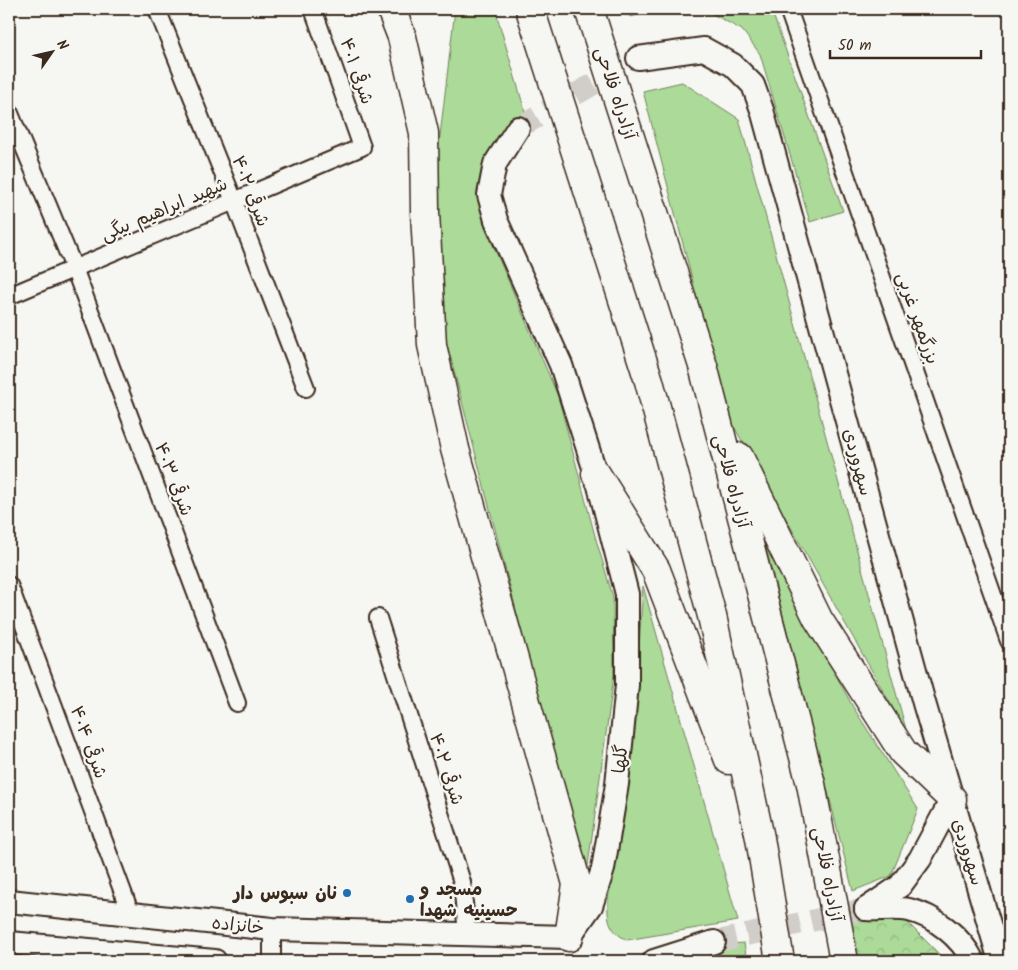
<svg xmlns="http://www.w3.org/2000/svg" width="1018" height="970" viewBox="0 0 1018 970" font-family="Kalam,'Playpen Sans Arabic',sans-serif">
<style>
.green{fill:#abda99;stroke:#73825c}
.forest{fill:url(#forest-crowns);stroke:#73825c}
.lines{fill:none;stroke-linecap:round;stroke-linejoin:round}
.secondary-tunnel{stroke:#d1cdc8;stroke-width:22;stroke-dasharray:22 11;stroke-linecap:butt}
.street-casing{stroke:#3b2a1e;stroke-width:20}
.secondary-casing{stroke:#3b2a1e;stroke-width:26}
.highway-casing{stroke:#3b2a1e;stroke-width:31}
.street{stroke:#f6f6f2;stroke-width:16}
.secondary{stroke:#f6f6f2;stroke-width:22}
.highway{stroke:#f6f6f2;stroke-width:28}
.poi-dot{fill:#1f6fb2;stroke:#f6f6f2;stroke-width:2}
.labels{text-anchor:middle;stroke-width:4.5;stroke-linejoin:round;paint-order:stroke}
.street-label{font-size:18px;fill:#3b2a1e;stroke:#f6f6f2}
.poi-label{font-size:18px;font-weight:bold;fill:#3b2a1e;stroke:#f6f6f2;text-anchor:start}
</style>
<defs>
<pattern id="forest-crowns" width="20" height="18" patternUnits="userSpaceOnUse" patternTransform="scale(1.25)"><rect width="20" height="18" fill="#abda99"/><path d="M2 6a3 3 0 1 1 6 0M12 15a3 3 0 1 1 6 0" fill="none" stroke="#94bb83"/></pattern>
</defs>
<rect width="100%" height="100%" fill="#f6f6f2"/>
<filter id="ink" filterUnits="userSpaceOnUse"><feTurbulence type="fractalNoise" baseFrequency=".02" numOctaves="2"/><feDisplacementMap in="SourceGraphic" scale="10" xChannelSelector="R" yChannelSelector="G"/><feConvolveMatrix kernelMatrix="1 2 1 2 8 2 1 2 1" color-interpolation-filters="sRGB"/></filter>
<g filter="url(#ink)">
<g class="green">
<path d="M455 9H495L527 118 497 155 490 169 483 222 558 396 595 536 613 597 614 675 586 880 446 340 434 186Z"/>
<path d="M628 9H663L630 17Z"/>
<path d="M689 9H771L843 211 810 222 760 54 742 30 709 12Z"/>
<path d="M682 82 739 119 907 733 728 416 643 91Z"/>
<path d="M764 540 853 707 918 809 891 876 853 891Z"/>
<path d="M643 586 738 921 627 940C609 931 607 919 608 900L635 709Z"/>
<path d="M744 943 747 961H672L712 945Z"/>
</g>
<path class="forest" d="M905 920 946 961H857L849 921Z"/>
<g class="lines">
<g class="secondary-tunnel">
<path d="M518 128 638 58"/>
<path d="M714 942 866 909"/>
</g>
<defs>
<g id="street">
<path d="M157 9 234 201 306 388"/>
<path d="M788 9 1009 641"/>
<path d="M9 111 74 268 237 703"/>
<path d="M9 296 362 147 313 9"/>
<path d="M9 585 131 914"/>
<path d="M378 618 462 882 467 934"/>
<path d="M272 961V929"/>
</g>
<g id="secondary">
<path d="M638 58 704 49 733 65 753 85 762 110 924 703 1000 961"/>
<path d="M9 901 272 929 569 937 591 906 603 869 617 784 627 685V594L596 474 561 365 496 220 489 195 495 164 518 128"/>
<path d="M866 909 900 886 920 859 952 799"/>
<path d="M866 909C879 910 895 907 909 910 935 916 961 937 973 961"/>
<path d="M9 943 215 961"/>
<path d="M654 961 714 942"/>
</g>
<g id="highway">
<path d="M391 9 402 37 424 133 425 212 432 345 455 449 577 884 569 937"/>
<path d="M530 9 649 381 712 616 760 838 780 961"/>
<path d="M589 9 703 366 811 784 844 961"/>
<path d="M739 457 818 619 903 752 952 799"/>
<path d="M596 474 656 570 729 760"/>
</g>
</defs>
<use href="#street" class="street-casing"/>
<use href="#secondary" class="secondary-casing"/>
<use href="#highway" class="highway-casing"/>
<use href="#street" class="street"/>
<use href="#secondary" class="secondary"/>
<use href="#highway" class="highway"/>
</g>
</g>
<g class="poi-dot">
<circle cx="347" cy="893" r="5"/>
<circle cx="410" cy="899" r="5"/>
</g>
<g class="labels">
<g class="street-label">
<text transform="translate(357 71) rotate(71)" y="6">۴۰۱ شرقی</text>
<text transform="translate(616 93) rotate(72)" y="6">آزادراه فلاحی</text>
<text transform="translate(251 191) rotate(69)" y="6">۴۰۲ شرقی</text>
<text transform="translate(164 209) rotate(-23)" y="6">شهید ابراهیم بیگی</text>
<text transform="translate(918 318) rotate(71)" y="6">بزرگمهر غربی</text>
<text transform="translate(858 462) rotate(75)" y="6">سهروردی</text>
<text transform="translate(174 479) rotate(69)" y="6">۴۰۳ شرقی</text>
<text transform="translate(732 481) rotate(75)" y="6">آزادراه فلاحی</text>
<text transform="translate(89 742) rotate(70)" y="6">۴۰۴ شرقی</text>
<text transform="translate(620 759) rotate(-84)" y="6">گلها</text>
<text transform="translate(447 769) rotate(72)" y="6">۴۰۲ شرقی</text>
<text transform="translate(968 852) rotate(73)" y="6">سهروردی</text>
<text transform="translate(828 874) rotate(79)" y="6">آزادراه فلاحی</text>
<text transform="translate(238 925) rotate(6)" y="6">خانزاده</text>
</g>
<g class="poi-label">
<text x="420" y="895">مسجد و<tspan x="420" dy="21">حسینیه شهدا</tspan></text>
<text x="337" y="899" text-anchor="end">نان سبوس دار</text>
</g>
</g>
<rect width="1018" height="970" fill="none" stroke="#f6f6f2" stroke-width="30"/>
<rect x="15" y="15" width="988" height="940" fill="none" stroke="#3b2a1e" stroke-width="2" filter="url(#ink)"/>
<g transform="translate(52 52) rotate(56)" stroke="#f6f6f2" stroke-width="4" paint-order="stroke">
<path d="M0-4L9 19L0 12L-9 19Z" fill="#3b2a1e"/>
<text y="-8" font-size="14" font-weight="bold" text-anchor="middle" fill="#3b2a1e">N</text>
</g>
<path d="M830 50v8h151v-8" fill="none" stroke="#3b2a1e" stroke-width="2.5"/>
<text x="838" y="50" font-size="15" fill="#3b2a1e" stroke="#f6f6f2" stroke-width="4" paint-order="stroke">50 m</text>
</svg>
